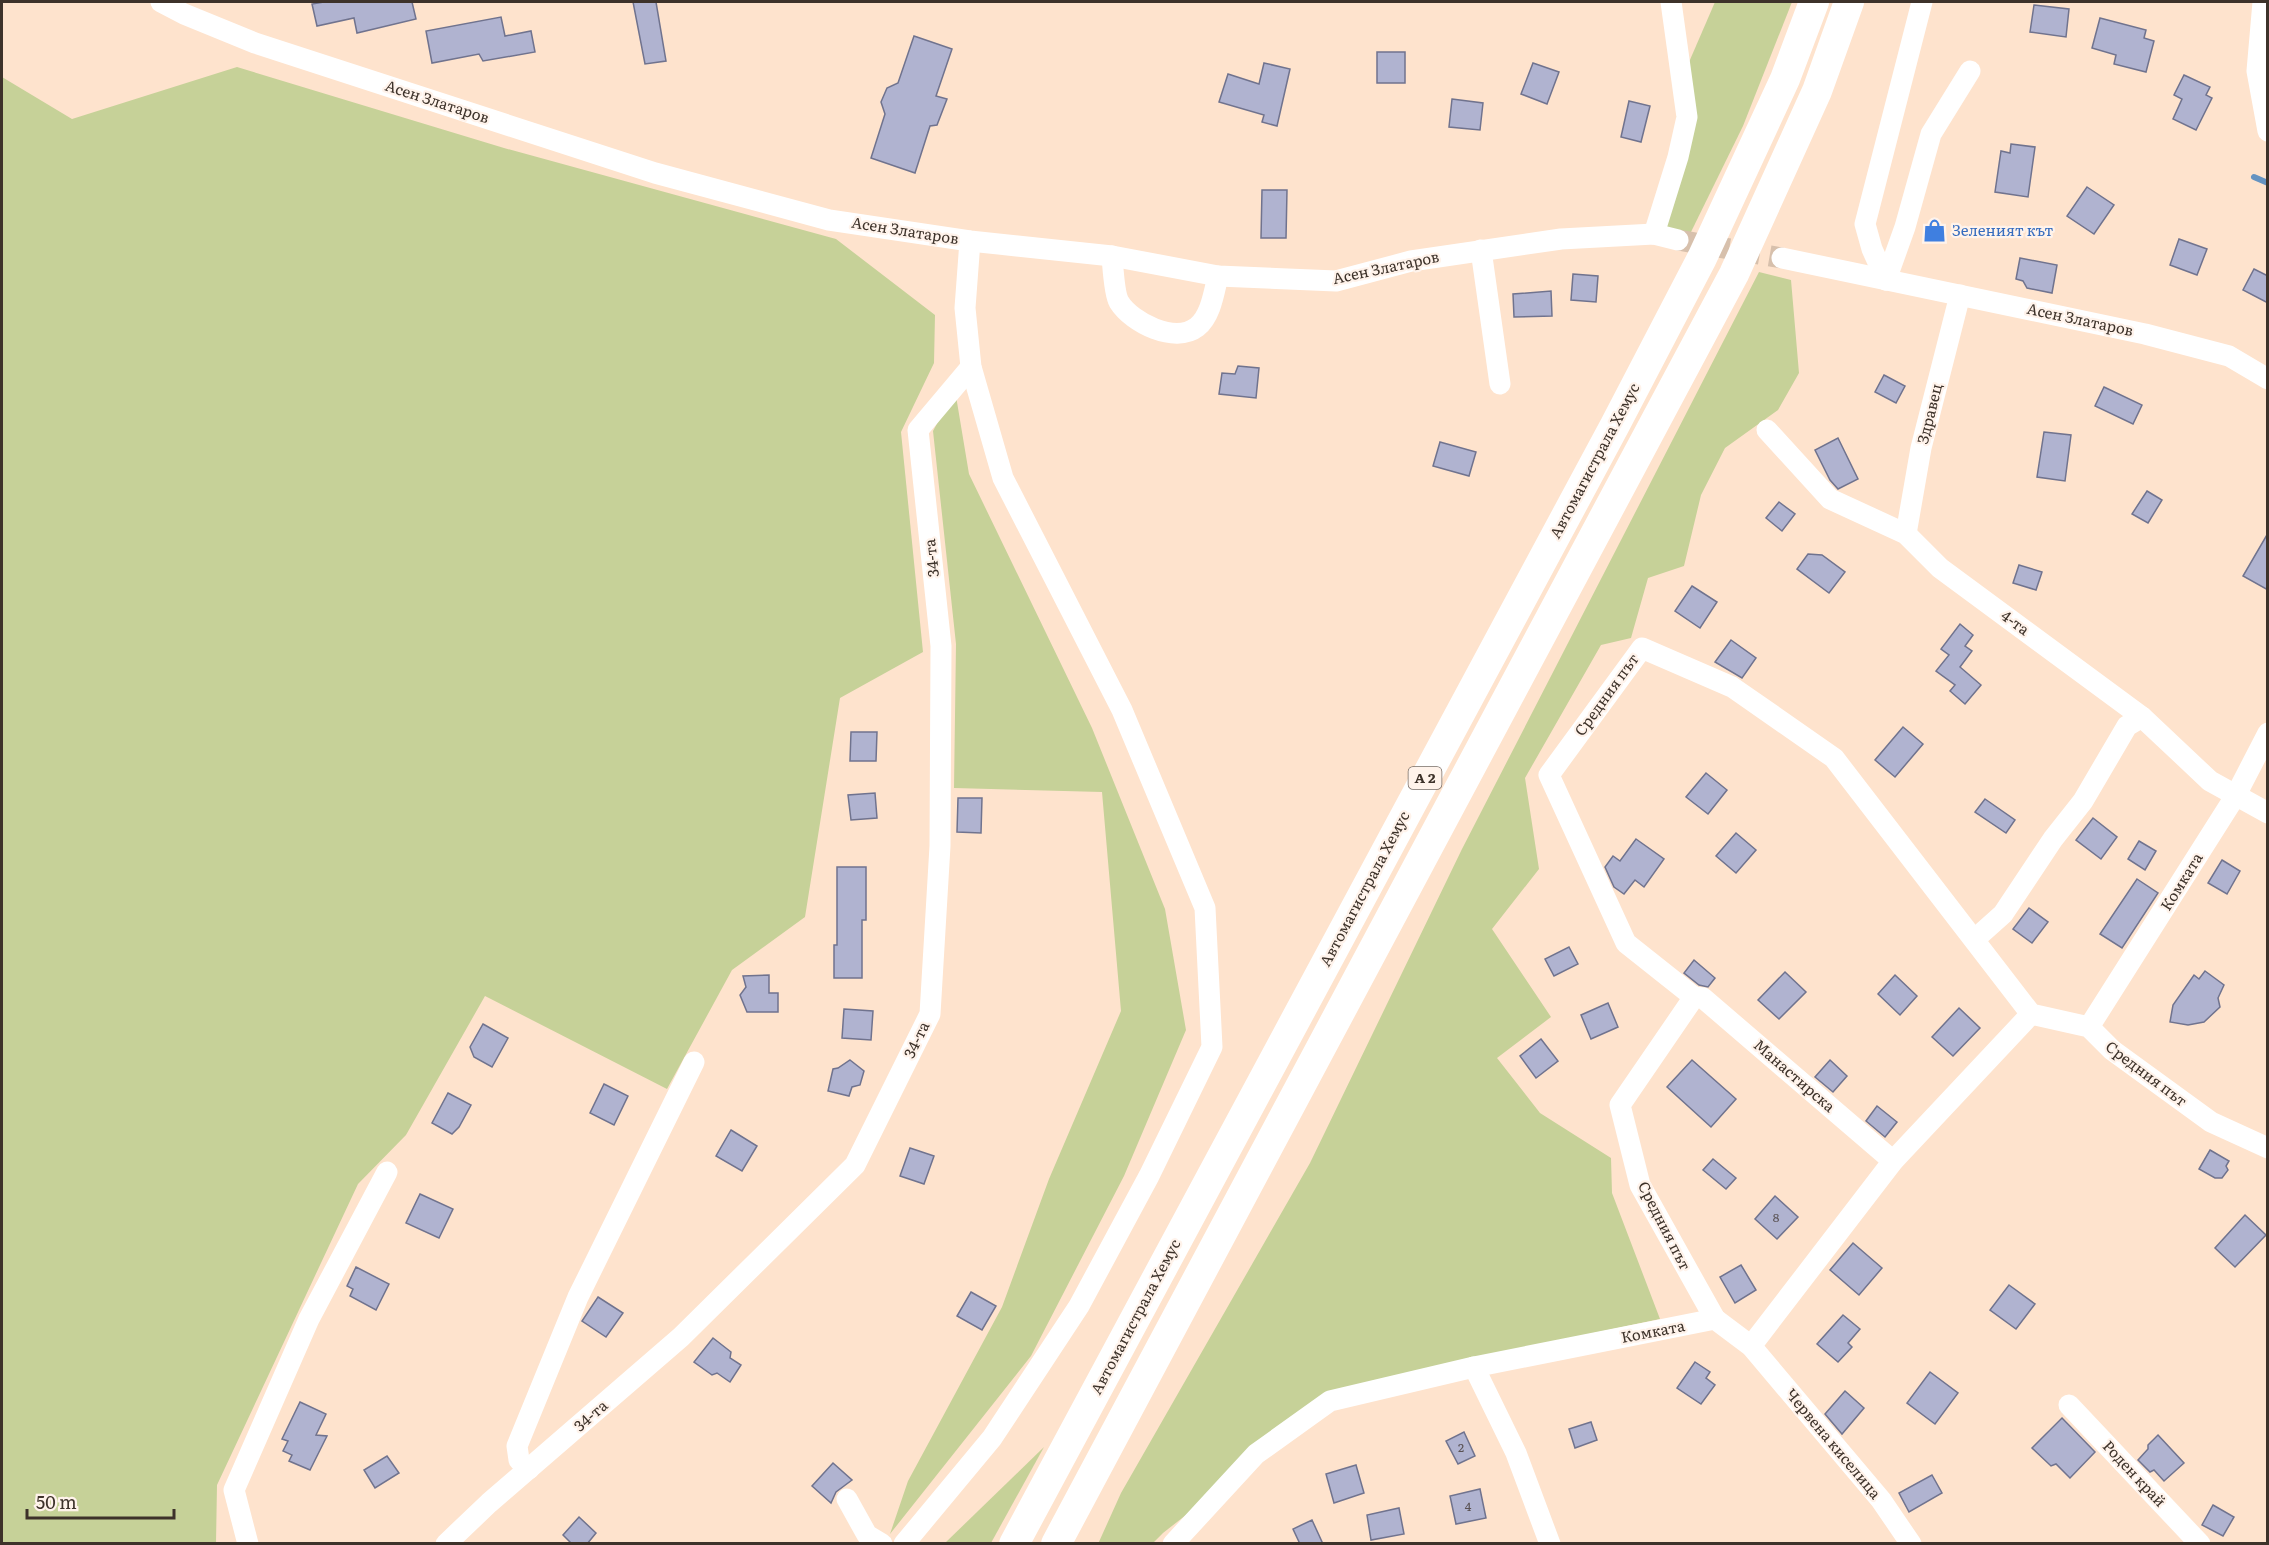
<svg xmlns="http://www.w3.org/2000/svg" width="2269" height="1545" viewBox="0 0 2269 1545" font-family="Literata,serif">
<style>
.green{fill:#c6d198}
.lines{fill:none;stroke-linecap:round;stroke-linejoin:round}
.stream{stroke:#6593c1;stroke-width:6}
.building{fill:#b0b3d0;stroke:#70738e;stroke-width:1.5}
.minor-tunnel{stroke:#d7c0ac;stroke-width:21;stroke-dasharray:21 10;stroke-linecap:butt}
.minor{stroke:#fff;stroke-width:21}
.highway{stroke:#fff;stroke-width:30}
.labels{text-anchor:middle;stroke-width:4.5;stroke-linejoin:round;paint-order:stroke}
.number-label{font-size:12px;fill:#5a5254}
.shield{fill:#fff3eb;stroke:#776c64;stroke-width:1.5}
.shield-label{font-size:14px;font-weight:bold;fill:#3d322a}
.street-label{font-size:15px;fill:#3d322a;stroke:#fff3eb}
.shop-label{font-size:15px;fill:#366cbe;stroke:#fff3eb;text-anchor:start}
</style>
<rect width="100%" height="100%" fill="#fee3cd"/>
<g class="green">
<path d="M1715 2H1792L1743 126 1690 234 1659 232 1683 76Z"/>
<path d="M237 67 504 148 836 239 935 315 934 363 901 432 923 652 840 698 805 917 732 970 667 1089 485 996 406 1135 358 1184 217 1485 216 1543H2V77L72 119Z"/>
<path d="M1759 272 1791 280 1799 373 1778 410 1725 448 1701 495 1684 566 1648 578 1631 638 1601 645 1525 778 1539 869 1492 929 1551 1017 1497 1058 1540 1113 1611 1158 1612 1193 1660 1319 1457 1362 1316 1413 1163 1533 1153 1543 1098 1544 1121 1493 1310 1163 1462 849Z"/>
<path d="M955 390 969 474 1092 728 1165 909 1186 1030 1124 1176 1031 1356 890 1534 908 1481 1002 1307 1049 1179 1121 1011 1102 792 954 788 956 644 933 431Z"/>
<path d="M1044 1447 991 1543H945Z"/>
</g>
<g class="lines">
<path class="stream" d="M2254 177 2268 183"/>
</g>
<g class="building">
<path d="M324 2H412L416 19 357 33 354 18 317 26 312 4Z"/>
<path d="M633 2H656L666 61 645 64Z"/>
<path d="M2034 5 2069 9 2066 37 2030 32Z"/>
<path d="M501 17 505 36 531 31 535 52 483 61 479 54 432 63 426 31Z"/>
<path d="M2100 18 2146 30 2144 38 2154 41 2146 72 2114 64 2116 55 2092 48Z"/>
<path d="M914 36 952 49 936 96 947 99 937 125 930 126 915 173 871 158 885 114 881 102 887 88 898 83Z"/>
<rect x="1377" y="52" width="28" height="31"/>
<path d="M1264 63 1290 69 1277 126 1262 122 1264 115 1219 102 1228 74 1259 84Z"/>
<path d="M1533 63 1559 72 1547 104 1521 94Z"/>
<path d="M2184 75 2210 87 2206 95 2212 98 2196 130 2173 119 2182 99 2174 95Z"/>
<path d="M1452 99 1483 103 1480 130 1449 127Z"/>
<path d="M1629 101 1650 106 1641 142 1621 137Z"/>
<path d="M2011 144 2035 147 2028 197 1995 192 2001 151 2010 153Z"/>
<path d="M2087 187 2114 205 2094 234 2067 216Z"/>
<path d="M1262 190H1287L1286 238H1261Z"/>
<path d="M2179 239 2207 249 2197 275 2170 265Z"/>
<path d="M2020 258 2057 265 2052 293 2027 288 2023 281 2016 279Z"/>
<path d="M2254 269 2268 276V303L2243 290Z"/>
<path d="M1573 274 1598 276 1596 302 1571 300Z"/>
<path d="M1551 291 1552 316 1514 317 1513 294Z"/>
<path d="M1238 366 1259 368 1256 398 1219 394 1222 373 1235 374Z"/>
<path d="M1884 375 1905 386 1896 403 1875 392Z"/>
<path d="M2104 387 2142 405 2133 424 2095 406Z"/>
<path d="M2044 432 2071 435 2065 481 2037 477Z"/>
<path d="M1838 438 1858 479 1838 489 1830 480 1815 450Z"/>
<path d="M1440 442 1476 452 1469 476 1433 466Z"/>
<path d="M2147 491 2162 500 2148 523 2132 514Z"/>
<path d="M1779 502 1795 514 1782 531 1766 518Z"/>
<path d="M2268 533V590L2243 576Z"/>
<path d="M1808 554 1822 555 1845 572 1829 593 1797 569Z"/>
<path d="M2019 565 2042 572 2036 590 2013 583Z"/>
<path d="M1692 586 1717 602 1700 628 1675 611Z"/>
<path d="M1960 624 1973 635 1965 646 1972 651 1960 667 1981 685 1965 704 1950 691 1955 685 1936 671 1949 655 1941 649Z"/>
<path d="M1731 640 1756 658 1742 678 1715 662Z"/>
<path d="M1903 727 1923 744 1895 777 1875 760Z"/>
<path d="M851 732H877L876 761H850Z"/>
<path d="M1706 773 1727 790 1708 814 1686 797Z"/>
<path d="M875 793 877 818 851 820 848 795Z"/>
<path d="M958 798H982L981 833 957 832Z"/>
<path d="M1985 799 2015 820 2006 833 1975 812Z"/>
<path d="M2093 818 2117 837 2101 859 2076 840Z"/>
<path d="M1736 833 1756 850 1736 873 1716 856Z"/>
<path d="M1636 839 1664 859 1644 887 1635 880 1624 894 1614 887 1605 867 1613 856 1620 861Z"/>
<path d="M2139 841 2156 851 2145 870 2128 859Z"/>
<path d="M2222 860 2240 871 2227 894 2208 883Z"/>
<path d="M837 867H866V920H862V978H834V945H837Z"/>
<path d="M2137 879 2158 893 2122 948 2100 934Z"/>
<path d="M2029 908 2048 922 2032 943 2013 929Z"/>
<path d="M1569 947 1578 964 1554 976 1545 959Z"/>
<path d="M1694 960 1715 978 1708 987 1699 985 1684 973Z"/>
<path d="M2205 971 2224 985 2218 998 2220 1007 2204 1022 2188 1025 2170 1022 2173 1005 2194 975 2199 979Z"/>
<path d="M1785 972 1806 992 1779 1019 1758 1000Z"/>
<path d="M769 975V993H778V1012H747L740 995 746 987 743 976Z"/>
<path d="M1895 975 1917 996 1900 1015 1878 994Z"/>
<path d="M1608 1003 1618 1027 1591 1039 1581 1015Z"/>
<path d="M1959 1008 1980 1028 1953 1056 1932 1037Z"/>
<path d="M844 1009 873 1011 871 1040 842 1038Z"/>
<path d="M483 1024 508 1038 492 1067 474 1057 470 1047Z"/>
<path d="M1541 1039 1558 1061 1536 1078 1520 1056Z"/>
<path d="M850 1060 864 1071 860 1085 852 1087 849 1096 828 1091 833 1069 838 1068Z"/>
<path d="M1692 1060 1736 1099 1711 1127 1667 1087Z"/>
<path d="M1830 1060 1847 1076 1833 1092 1815 1077Z"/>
<path d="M604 1084 628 1096 614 1125 590 1113Z"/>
<path d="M448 1093 471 1105 459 1127 452 1134 432 1123Z"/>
<path d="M1877 1106 1897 1122 1885 1137 1866 1121Z"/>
<path d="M731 1130 757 1146 742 1171 716 1156Z"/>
<path d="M910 1148 934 1156 924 1184 900 1176Z"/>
<path d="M2210 1150 2229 1161 2226 1166 2228 1170 2222 1178H2215L2199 1169Z"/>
<path d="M1713 1159 1736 1178 1726 1189 1703 1170Z"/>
<path d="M420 1194 453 1209 439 1238 406 1223Z"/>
<path d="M1775 1196 1798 1217 1777 1239 1755 1219Z"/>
<path d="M2245 1215 2266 1235 2235 1267 2215 1248Z"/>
<path d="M1853 1243 1882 1268 1859 1295 1830 1270Z"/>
<path d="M1741 1265 1756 1290 1735 1303 1720 1277Z"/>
<path d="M356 1267 389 1284 376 1310 350 1296 353 1289 347 1286Z"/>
<path d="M2009 1285 2035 1304 2016 1329 1990 1310Z"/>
<path d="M971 1292 996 1306 982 1330 957 1316Z"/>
<path d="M598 1297 623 1313 606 1337 582 1321Z"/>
<path d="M1843 1315 1860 1329 1848 1343 1852 1347 1838 1362 1817 1344Z"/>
<path d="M713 1338 731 1352 730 1358 741 1365 730 1382 717 1373 712 1375 694 1362Z"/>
<path d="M1695 1362 1710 1372 1706 1378 1715 1385 1701 1404 1677 1388Z"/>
<path d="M1930 1372 1958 1393 1935 1424 1907 1403Z"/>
<path d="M1845 1391 1864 1408 1842 1434 1825 1414Z"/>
<path d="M300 1402 326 1414 316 1435 327 1436 310 1470 289 1461 292 1455 283 1451 288 1441 282 1439Z"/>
<path d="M2062 1418 2095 1452 2070 1478 2056 1464 2051 1466 2032 1448Z"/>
<path d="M1591 1422 1597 1440 1575 1448 1569 1429Z"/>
<path d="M1464 1432 1475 1456 1458 1464 1446 1441Z"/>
<path d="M2158 1435 2184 1463 2164 1481 2154 1470 2150 1472 2138 1460 2148 1449V1445Z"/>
<path d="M387 1456 399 1473 375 1488 364 1470Z"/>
<path d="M833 1463 852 1480 836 1492 831 1503 812 1486Z"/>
<path d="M1356 1465 1364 1493 1334 1503 1326 1474Z"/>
<path d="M1932 1475 1942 1493 1909 1512 1899 1493Z"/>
<path d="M1480 1489 1486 1518 1456 1524 1450 1496Z"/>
<path d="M2213 1505 2234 1517 2223 1536 2202 1525Z"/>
<path d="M1399 1508 1404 1534 1371 1540 1367 1515Z"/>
<path d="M579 1517 596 1533 587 1544H572L563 1535Z"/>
<path d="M1312 1520 1323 1544H1300L1293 1529Z"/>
</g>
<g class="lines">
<path class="minor-tunnel" d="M1678 240 1782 258"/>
<g class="minor">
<path d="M161 2 184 14 255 43 655 173 829 220 970 241 1112 256 1218 276 1336 281 1411 261 1561 239 1654 234 1678 240"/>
<path d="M2263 2 2257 71 2268 131"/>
<path d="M1654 234 1678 157 1687 117 1671 2"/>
<path d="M1481 250 1500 384"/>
<path d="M1112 256C1113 267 1114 293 1119 302 1132 323 1175 344 1197 327 1211 316 1214 292 1218 276"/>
<path d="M1782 258 2145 334 2229 356 2268 379"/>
<path d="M1886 280 1872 249 1865 224 1922 2"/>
<path d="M1886 280 1905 227 1931 134 1970 71"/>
<path d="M1767 430 1830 499 1906 534 1940 568 2142 717 2210 781 2268 813"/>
<path d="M1906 534 1921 448 1960 295"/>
<path d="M1975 939 2003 914 2053 839 2083 801 2127 726 2142 717"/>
<path d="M1694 997 1703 998 1893 1161"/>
<path d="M2089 1027 2236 795 2268 733"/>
<path d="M1715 1319 1640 1185 1620 1105 1694 997 1626 943 1549 775 1642 648 1732 687 1834 758 2031 1014 2089 1027 2112 1050 2211 1122 2268 1148"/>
<path d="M1751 1346 1893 1161 2031 1014"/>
<path d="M1474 1367 1516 1453 1550 1544"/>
<path d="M2069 1405 2200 1544"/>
<path d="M529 1469 519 1460 517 1446 578 1297 694 1062"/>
<path d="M847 1499 867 1535 882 1544"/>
<path d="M248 1544 234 1490 309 1319 387 1172"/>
<path d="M446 1544 489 1503 681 1337 855 1165 930 1014 940 846 941 646 918 430 971 367"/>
<path d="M904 1544 992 1438 1079 1306 1149 1176 1212 1047 1205 908 1122 710 1003 478 971 367 965 308 970 241"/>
<path d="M1173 1544 1256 1454 1330 1401 1474 1367 1715 1319 1751 1346 1881 1500 1911 1544"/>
</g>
<g class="highway">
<path d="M1014 1544 1615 425 1702 258 1785 79 1814 2"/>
<path d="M1056 1544 1734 274 1817 91 1849 2"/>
</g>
</g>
<defs>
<symbol id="shop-bare" viewBox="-9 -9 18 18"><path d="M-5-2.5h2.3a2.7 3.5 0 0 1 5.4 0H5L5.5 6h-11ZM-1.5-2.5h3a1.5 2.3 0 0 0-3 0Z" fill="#3f7fe0" stroke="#fff3eb" stroke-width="2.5" paint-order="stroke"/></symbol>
</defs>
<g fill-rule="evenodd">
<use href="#shop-bare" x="1918" y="214" width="33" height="33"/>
</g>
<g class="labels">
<g class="number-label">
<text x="1776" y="1222">8</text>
<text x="1461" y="1452">2</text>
<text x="1468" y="1511">4</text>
</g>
<rect class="shield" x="1408.5" y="767" width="33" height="22" rx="4.5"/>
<g class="shield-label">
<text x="1425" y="783">A 2</text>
</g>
<g class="street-label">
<text transform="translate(437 102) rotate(18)" y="5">Асен Златаров</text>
<text transform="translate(905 231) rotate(9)" y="5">Асен Златаров</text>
<text transform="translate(1386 268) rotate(-12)" y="5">Асен Златаров</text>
<text transform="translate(2080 320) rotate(12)" y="5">Асен Златаров</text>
<text transform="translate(1930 414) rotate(-76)" y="5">Здравец</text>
<text transform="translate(1595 461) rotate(-62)" y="5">Автомагистрала Хемус</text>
<text transform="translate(932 558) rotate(-96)" y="5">34-та</text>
<text transform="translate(2015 623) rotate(36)" y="5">4-та</text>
<text transform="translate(1607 695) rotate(-54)" y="5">Средния път</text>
<text transform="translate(2182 882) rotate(-58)" y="5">Комката</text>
<text transform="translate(1365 889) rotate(-62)" y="5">Автомагистрала Хемус</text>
<text transform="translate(917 1040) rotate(-64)" y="5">34-та</text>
<text transform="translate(2146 1074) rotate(37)" y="5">Средния път</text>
<text transform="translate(1794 1076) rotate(41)" y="5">Манастирска</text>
<text transform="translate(1664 1226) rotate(63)" y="5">Средния път</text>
<text transform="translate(1136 1317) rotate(-62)" y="5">Автомагистрала Хемус</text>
<text transform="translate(1653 1332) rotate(-11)" y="5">Комката</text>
<text transform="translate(591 1416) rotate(-41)" y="5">34-та</text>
<text transform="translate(1833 1444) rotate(50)" y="5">Червена киселица</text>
<text transform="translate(2134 1474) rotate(47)" y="5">Роден край</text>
</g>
<g class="shop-label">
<text x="1952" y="236">Зеленият кът</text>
</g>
</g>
<rect width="2269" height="1545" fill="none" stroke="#3d322a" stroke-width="6"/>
<path d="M27 1509v9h147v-9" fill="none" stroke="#3d322a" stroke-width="3"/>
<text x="36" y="1509" font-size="18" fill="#3d322a" stroke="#fff3eb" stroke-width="4.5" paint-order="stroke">50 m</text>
</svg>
